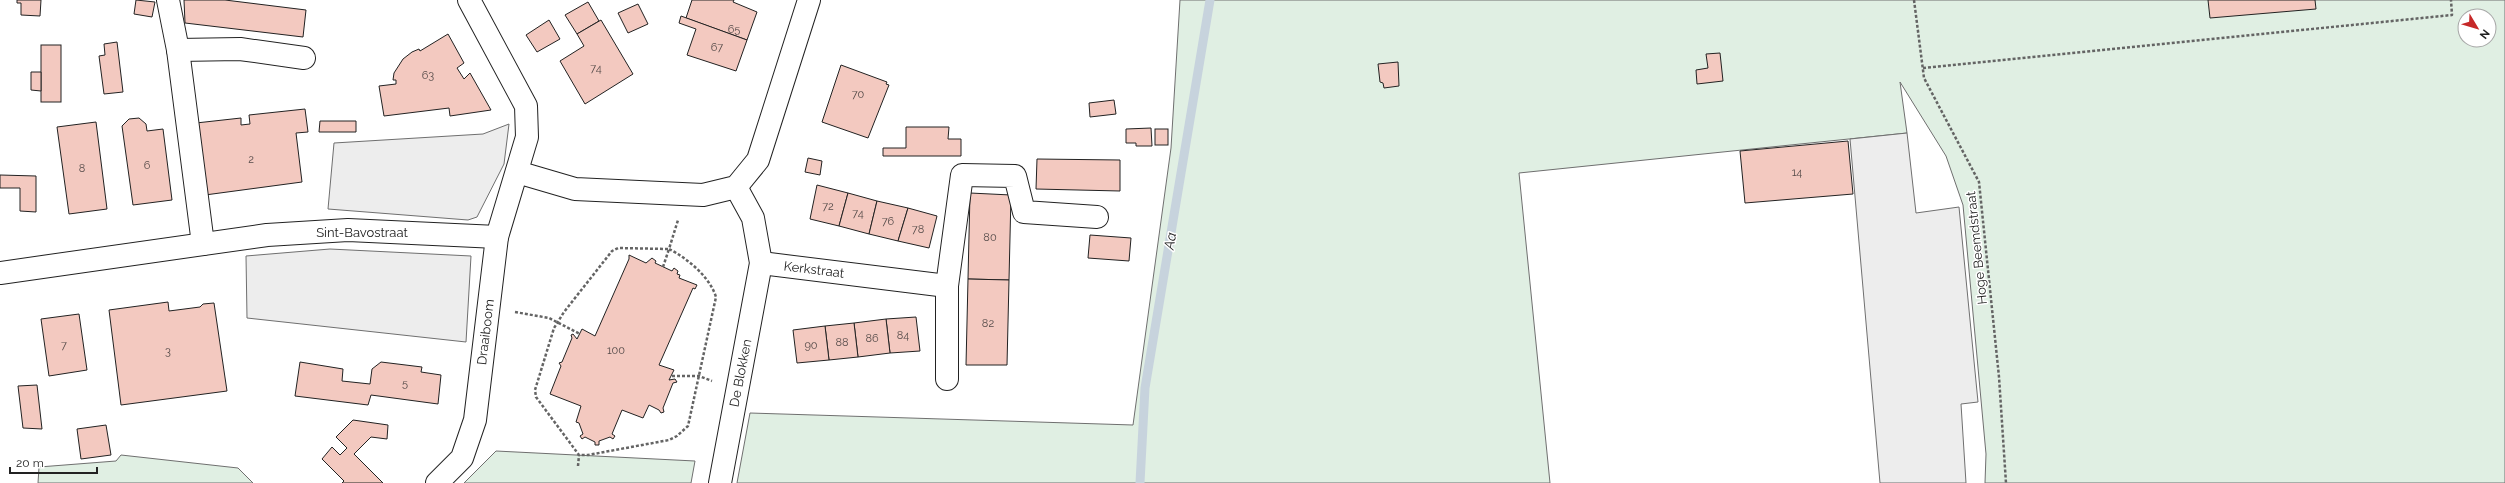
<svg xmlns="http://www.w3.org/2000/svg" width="2505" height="483" viewBox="0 0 2505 483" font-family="Raleway,sans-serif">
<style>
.green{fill:#e0efe3;stroke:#6f6f6f;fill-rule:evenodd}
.parking{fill:#ededed;stroke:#6f6f6f}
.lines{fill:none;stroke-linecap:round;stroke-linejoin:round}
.stream{stroke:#c7d3dd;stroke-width:9}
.building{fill:#f3c9c0;stroke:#222}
.minor-casing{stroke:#222;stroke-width:24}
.path{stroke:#646464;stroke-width:2.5;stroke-dasharray:3 2;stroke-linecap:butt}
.minor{stroke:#fff;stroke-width:22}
.labels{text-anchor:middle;stroke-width:3;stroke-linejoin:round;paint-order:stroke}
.number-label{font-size:11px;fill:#564c4a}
.street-label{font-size:13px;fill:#222;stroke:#fff}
.water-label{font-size:14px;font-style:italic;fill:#222;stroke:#fff}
</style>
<rect width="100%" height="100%" fill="#fff"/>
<g class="green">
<path d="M1180 0H2505V483H1985L1986 454 1963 205 1946 156 1900 82 1907 133 1519 173 1550 483H737L750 413 1133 425 1171 148ZM2465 16H2489V40H2465Z"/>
<path d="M496 451 695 461 691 483H464Z"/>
<path d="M121 455 238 468 253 483H38L39 467 116 461Z"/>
</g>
<g class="parking">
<path d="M509 124 504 164 477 217 468 220 328 209 334 143 483 134Z"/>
<path d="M1907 133 1916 213 1959 207 1978 402 1961 404 1966 483H1880L1850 139Z"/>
<path d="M330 249 471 256 466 342 247 318 246 256Z"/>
</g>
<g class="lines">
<path class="stream" d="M1140 483 1145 388 1210 0"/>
</g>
<g class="building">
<path d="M17 0H41L40 16 21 15V3H17Z"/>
<path d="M136 0 155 2 152 17 134 14Z"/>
<path d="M184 0H225L306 10 303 37 185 23Z"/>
<path d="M692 0H734L733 2 757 12 747 40 686 18Z"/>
<path d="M2208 0H2315L2316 9 2210 18Z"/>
<path d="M588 2 599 21 577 34 565 15Z"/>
<path d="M638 4 648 24 628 33 618 13Z"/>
<path d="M681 16 747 40 736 71 687 55 696 29 679 23Z"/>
<path d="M549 20 560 39 537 52 526 35Z"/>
<path d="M601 20 633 74 585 104 560 61 584 46 577 34Z"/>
<path d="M448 34 464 63 457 68 464 79 470 73 491 110 450 116 449 108 384 116 379 86 396 84V80H393L394 73 403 59 412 52 419 49 420 51Z"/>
<path d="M117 42 123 92 104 94 99 56 105 55 104 44Z"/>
<rect x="41" y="45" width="20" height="57"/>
<path d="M1720 53 1723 81 1697 84 1696 70 1708 68 1706 54Z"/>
<path d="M1398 62 1399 86 1384 88 1383 83 1380 82 1378 64Z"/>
<path d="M841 65 887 82 886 84 889 85 868 138 822 122Z"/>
<path d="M31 72H41V91L31 90Z"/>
<path d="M1114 100 1116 114 1090 117 1089 103Z"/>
<path d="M305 109 308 132 296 133 302 182 205 195 196 123 241 118V125L250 124 249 115Z"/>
<path d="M139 118 146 124 147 131 163 129 172 200 133 205 122 126 129 119Z"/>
<path d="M320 121H356V132H319Z"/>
<path d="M96 122 107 209 69 214 57 127Z"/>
<path d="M906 127H949L948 139H961V156H883V148H906Z"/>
<path d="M1151 128 1152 146H1136V143H1126V129Z"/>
<rect x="1155" y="129" width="13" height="16"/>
<path d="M1848 141 1853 194 1745 203 1740 151Z"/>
<path d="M808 158 822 161 820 175 805 172Z"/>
<path d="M1037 159 1120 160V191L1036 189Z"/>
<path d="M0 175 36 176V212L20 211V188H0Z"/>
<path d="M817 185 848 193 839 226 810 219Z"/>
<path d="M848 193 877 201 869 234 839 226Z"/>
<path d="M970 193 1011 195 1009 280 968 279Z"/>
<path d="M877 201 908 208 898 241 869 234Z"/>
<path d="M908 208 937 216 929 248 898 241Z"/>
<path d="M1090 235 1131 238 1129 261 1088 258Z"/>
<path d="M629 255 646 263 652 258 656 261 655 263 672 271 674 268 678 271 677 274 680 275 679 278 697 285 695 289 693 288 659 365 674 370 669 380 675 379 677 382 673 383 663 408 664 412 661 413 659 410 649 405 643 418 622 410 612 434 615 436 613 439 610 437 599 441V445H595V442L585 437 582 439 580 436 583 434 579 423 576 422 581 406 550 394 561 366 559 363 562 362 572 338 571 335 573 334 577 339 582 329 595 336 629 259Z"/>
<path d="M968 279 1009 280 1007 365H966Z"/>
<path d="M168 302 169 311 200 307 203 304 214 303 227 391 121 405 109 310Z"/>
<path d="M79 314 87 370 49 376 41 319Z"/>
<path d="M916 317 920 351 890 353 886 319Z"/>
<path d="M886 319 890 353 858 357 854 323Z"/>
<path d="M854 323 858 357 829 360 825 326Z"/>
<path d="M825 326 829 360 797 363 793 330Z"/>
<path d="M300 362 343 369 342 381 370 384 372 369 381 362 422 367 421 372 441 375 438 404 371 395 368 405 295 396Z"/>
<path d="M37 385 42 429 23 428 18 386Z"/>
<path d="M353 420 388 425 387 439 371 437 354 454 383 483H342L344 481 322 459 332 447 340 455 347 448 336 437Z"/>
<path d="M106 425 111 455 81 459 77 429Z"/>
</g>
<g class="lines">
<defs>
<g id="minor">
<path d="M168 0 178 50 203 244"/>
<path d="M178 50 240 49 304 58"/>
<path d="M517 172 575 189 703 195 736 187 758 160 809 0"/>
<path d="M761 263 947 286"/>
<path d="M0 273 267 235 348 230 497 237"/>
<path d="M947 379V286L962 175 1015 176 1024 212 1097 217"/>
<path d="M437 483 462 458 475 420 497 237 527 137 526 106 469 0"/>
<path d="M720 483 761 263 753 218 736 187"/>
</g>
</defs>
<use href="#minor" class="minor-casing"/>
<g class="path">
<path d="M1914 0 1924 78 1979 182 1999 377 2006 483"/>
<path d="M1923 68 2452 15 2451 0"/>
<path d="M663 267 669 249 618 248 612 251 564 312 554 328 535 390 536 397 579 455H588L669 440 677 436 688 426 716 297C710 277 687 258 669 249L678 220"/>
<path d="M515 312 549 318 580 334"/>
<path d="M672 376H699L712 381"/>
<path d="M578 466 579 455"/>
</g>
<use href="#minor" class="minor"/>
</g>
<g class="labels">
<g class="number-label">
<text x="734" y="33">65</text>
<text x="717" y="51">67</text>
<text x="596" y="72">74</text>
<text x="428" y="79">63</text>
<text x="858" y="98">70</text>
<text x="251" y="163">2</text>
<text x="147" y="169">6</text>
<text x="82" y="172">8</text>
<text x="1797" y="176">14</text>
<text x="828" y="210">72</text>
<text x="858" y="217">74</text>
<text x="888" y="225">76</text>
<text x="918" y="233">78</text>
<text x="990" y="241">80</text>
<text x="988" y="327">82</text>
<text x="903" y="339">84</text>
<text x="872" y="342">86</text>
<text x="842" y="346">88</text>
<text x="64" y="349">7</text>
<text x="811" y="349">90</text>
<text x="616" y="354">100</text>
<text x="168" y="355">3</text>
<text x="405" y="387">5</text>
</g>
<g class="street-label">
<text x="362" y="237">Sint-Bavostraat</text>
<text transform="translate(1976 248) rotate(-96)" y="5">Hoge Beemdstraat</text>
<text transform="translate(814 269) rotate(7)" y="5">Kerkstraat</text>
<text transform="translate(485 332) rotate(-83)" y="5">Draaiboom</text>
<text transform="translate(740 373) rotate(-79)" y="5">De Blokken</text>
</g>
<g class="water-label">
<text transform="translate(1170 241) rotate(-81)" y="5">Aa</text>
</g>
</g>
<g transform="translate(2477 28) rotate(128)"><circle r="19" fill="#ffffff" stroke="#a7a7a7"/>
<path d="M0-3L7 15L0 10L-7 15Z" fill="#c62828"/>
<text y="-6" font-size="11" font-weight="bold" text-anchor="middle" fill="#222222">N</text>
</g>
<path d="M10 467v6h87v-6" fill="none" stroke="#222222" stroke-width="2"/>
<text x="16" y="467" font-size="12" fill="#222222" stroke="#ffffff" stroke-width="3" paint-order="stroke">20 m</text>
</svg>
